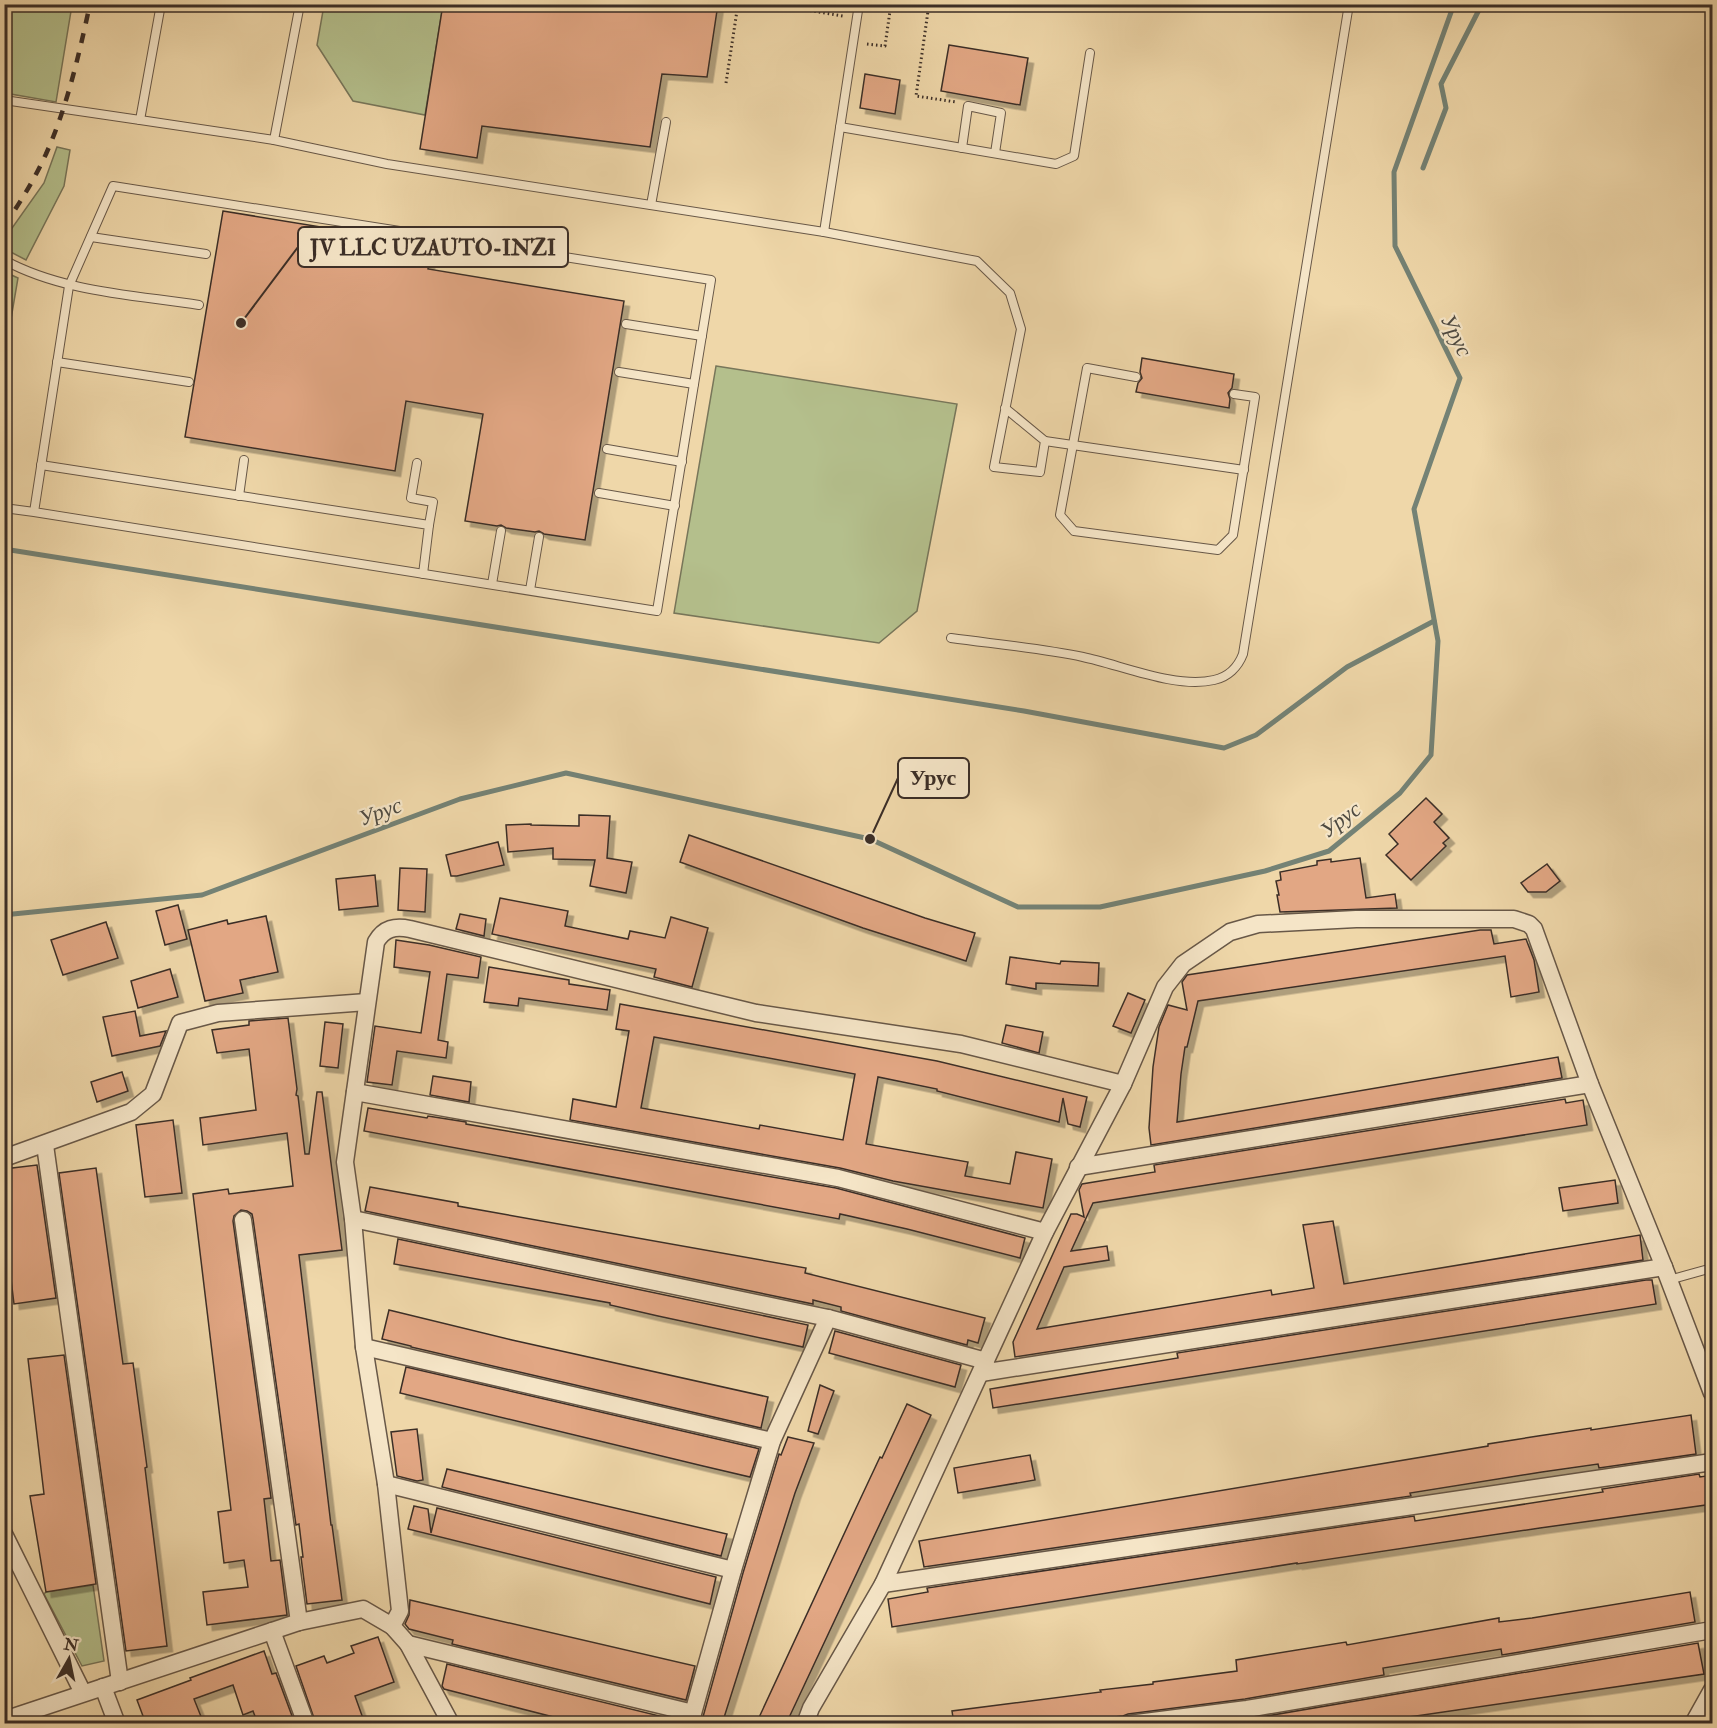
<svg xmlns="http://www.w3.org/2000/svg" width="1717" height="1728" viewBox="0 0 1717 1728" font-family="'IM FELL Double Pica',serif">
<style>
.green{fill:#b4bf8c;stroke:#78765a;stroke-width:1.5}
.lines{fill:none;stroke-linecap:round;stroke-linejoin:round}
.stream{stroke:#748275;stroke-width:5}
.building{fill:#e2a784;stroke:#3b2e27;stroke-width:1.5;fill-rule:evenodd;filter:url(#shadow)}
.service-casing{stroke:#685848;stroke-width:10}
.minor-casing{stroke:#685848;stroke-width:19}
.path{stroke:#3b2e27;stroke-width:3;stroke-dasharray:1.5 3;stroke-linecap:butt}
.service{stroke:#f5e5c7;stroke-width:8}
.minor{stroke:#f5e5c7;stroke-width:16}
.rail{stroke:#3b2e27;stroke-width:4.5;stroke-dasharray:10 10;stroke-linecap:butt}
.labels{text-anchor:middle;stroke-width:4.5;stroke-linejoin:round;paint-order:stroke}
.water-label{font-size:22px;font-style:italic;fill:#4e4a41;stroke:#f5e5c7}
.leader{fill:none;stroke:#3b2e27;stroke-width:2}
.callout-dot{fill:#3b2e27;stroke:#f5e5c7;stroke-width:2}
.callout{fill:#f5e5c7;stroke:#3b2e27;stroke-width:2}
.callout-label{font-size:22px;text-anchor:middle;font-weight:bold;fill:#3b2e27}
</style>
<defs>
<filter id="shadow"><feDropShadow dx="5.5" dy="5.5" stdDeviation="0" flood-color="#0004"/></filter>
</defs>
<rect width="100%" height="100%" fill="#efd7a9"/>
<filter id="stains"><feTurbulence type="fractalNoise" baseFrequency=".00333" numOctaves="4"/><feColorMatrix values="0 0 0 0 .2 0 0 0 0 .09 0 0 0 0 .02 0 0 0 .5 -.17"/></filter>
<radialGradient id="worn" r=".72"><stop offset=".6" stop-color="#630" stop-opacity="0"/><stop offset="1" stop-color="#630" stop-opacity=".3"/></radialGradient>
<g class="green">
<path d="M4 5H72L56 102 5 93Z"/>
<path d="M324 5H443L425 115 353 101 317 45Z"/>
<path d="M57 147 70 150 64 186 26 260 5 249V238L44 183Z"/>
<path d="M5 272 18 278 5 354Z"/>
<path d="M716 366 957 404 917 611 879 643 674 613Z"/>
<path d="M93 1585 104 1661 82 1666 44 1594 46 1592Z"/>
</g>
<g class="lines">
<g class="stream">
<path d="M1423 168 1446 108 1441 84 1482 4"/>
<path d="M4 549 1024 711 1224 748 1256 735 1347 667 1434 621"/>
<path d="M4 917 13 914 202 895 460 799 566 773 870 839 1018 907H1100L1265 871 1329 851 1400 793 1431 755 1438 641 1414 509 1460 378 1395 246 1394 172 1454 4"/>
</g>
</g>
<g class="building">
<path d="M443 4H718L707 77 662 74 650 147 482 126 477 158 420 149Z"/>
<path d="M949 45 1028 58 1020 105 941 91Z"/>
<path d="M865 74 900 80 895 114 860 108Z"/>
<path d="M223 211 432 245 428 269 624 301 585 540 544 534 539 531 535 532 506 528 501 525 497 526 465 521 483 414 406 401 395 471 185 437Z"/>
<path d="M1142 358 1234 374 1232 388 1228 393 1230 399 1229 408 1136 392 1138 383 1142 378 1140 372Z"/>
<path d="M1426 798 1442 814 1434 822 1449 838 1443 843 1446 846 1411 880 1386 855 1398 844 1389 834Z"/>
<path d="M579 815 610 816 607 858 632 862 626 893 590 886 595 860 553 859V848L508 852 506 825 531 824V825L579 826Z"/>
<path d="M689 835 925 918 975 933 966 961 863 928 680 862Z"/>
<path d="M498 842 504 865 457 876H451L446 855Z"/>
<path d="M1360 858 1366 898 1395 894 1397 908 1280 912 1277 895H1279L1276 881 1281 880 1280 872 1317 865V861L1331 859V862Z"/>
<path d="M1547 864 1560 881 1546 892H1528L1521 883Z"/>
<path d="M400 868 427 869 425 912 398 910Z"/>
<path d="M375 875 378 906 339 910 336 879Z"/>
<path d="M500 898 568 911 565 926 628 939 630 931 665 938 671 917 708 928 692 987 654 977 656 969 492 934Z"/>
<path d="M178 905 187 939 165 945 156 911Z"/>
<path d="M460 914 486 919 484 936 456 929Z"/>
<path d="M266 916 278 972 240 980 243 993 205 1001 188 930 227 920 228 924Z"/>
<path d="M106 922 118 958 63 975 51 940Z"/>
<path d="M1480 930H1491L1494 944 1526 939 1534 960 1539 992 1511 997 1505 956 1198 1001 1187 1047H1185L1181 1074 1177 1122 1558 1057 1562 1078 1151 1145 1149 1128 1153 1067 1159 1027 1168 1005 1187 1010 1182 982 1187 975Z"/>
<path d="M396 940 429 945 481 957 478 978 447 974 438 1040 448 1042 446 1058 397 1051 392 1085 367 1082 375 1026 421 1033 430 972 394 967Z"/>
<path d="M1010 957 1060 964 1061 961 1099 963 1098 986 1036 983V989L1006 984Z"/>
<path d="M489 967 569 980V984L610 990 607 1010 519 998 518 1006 484 1002Z"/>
<path d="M170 969 178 997 138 1008 131 981Z"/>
<path d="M1128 993 1145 1000 1131 1033 1113 1026Z"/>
<path d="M620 1004 937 1061 1087 1097 1080 1127 1068 1124 1063 1098 1059 1122 937 1091V1089L878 1077 866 1144 968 1162 965 1176 1010 1184 1016 1152 1052 1159 1043 1208 893 1181 840 1168 570 1120 573 1099 616 1107 629 1031 616 1029ZM654 1037 855 1074 843 1140 760 1125 759 1129 641 1108Z"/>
<path d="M135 1011 140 1036 166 1031 160 1046 112 1056 103 1017Z"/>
<path d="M288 1018 297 1089 296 1095 298 1096 305 1154H309L317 1092H322L342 1250 299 1255 331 1525H332L342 1600 307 1604 301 1557H303L299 1524 296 1525 253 1219 252 1214 247 1211 241 1210 234 1216 233 1221 271 1498 264 1499 271 1561 280 1560 287 1615 207 1625 203 1592 248 1587 244 1560 224 1563 218 1512 231 1510 193 1194 228 1189 229 1194 293 1186 287 1133 203 1145 200 1118 256 1110 249 1049 217 1053 212 1030 249 1025V1021Z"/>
<path d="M325 1022 343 1024 338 1068 320 1066Z"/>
<path d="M1006 1025 1043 1032 1039 1053 1002 1043Z"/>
<path d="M122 1072 128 1091 97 1102 91 1082Z"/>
<path d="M433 1076 471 1082 469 1102 430 1095Z"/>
<path d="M1565 1099 1566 1103 1583 1100 1587 1125 1093 1203 1071 1251 1107 1246 1109 1260 1064 1267 1037 1329 1271 1290 1272 1295 1314 1288 1303 1225 1333 1221 1344 1284 1640 1235 1643 1260 1015 1357 1013 1342 1071 1214H1077L1084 1217 1079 1190 1082 1184 1155 1172 1154 1165Z"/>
<path d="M368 1108 427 1118 428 1116 466 1122V1124L836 1188 1025 1238 1020 1258 907 1229 840 1214 839 1219 364 1131Z"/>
<path d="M173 1120 182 1193 145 1197 136 1125Z"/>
<path d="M37 1165 56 1298 14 1304 4 1221V1169Z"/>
<path d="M96 1168 123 1364 133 1363 147 1467 145 1468 167 1646 126 1651 59 1173Z"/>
<path d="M1615 1180 1618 1203 1563 1211 1559 1188Z"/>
<path d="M370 1187 458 1203V1206L806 1268 805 1273 985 1318 978 1343 968 1340 967 1345 841 1311V1307L813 1300V1304L365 1211Z"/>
<path d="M398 1239 808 1325 803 1347 658 1316 610 1305V1303L394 1264Z"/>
<path d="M1646 1280H1652L1656 1304 993 1408 990 1389 1178 1358 1177 1353Z"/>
<path d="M389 1310 512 1340 768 1397 761 1428 411 1347V1346L382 1339Z"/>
<path d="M835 1331 961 1365 955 1387 829 1353Z"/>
<path d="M64 1355 96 1584 46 1592 30 1496 44 1494 28 1359Z"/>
<path d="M406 1367 756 1448 759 1449 750 1477 703 1466 400 1393Z"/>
<path d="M820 1385 834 1391 818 1434 808 1431Z"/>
<path d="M907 1404 931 1415 786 1724H756L857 1506 880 1457 882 1458Z"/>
<path d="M1691 1415 1696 1454 1599 1468 1598 1464 1542 1472 1410 1493 1411 1496 924 1567 919 1541 1488 1446V1444L1538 1436 1591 1428V1430Z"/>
<path d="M417 1429 423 1480 417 1481 397 1476 391 1432Z"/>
<path d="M788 1437 814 1443 795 1493 722 1724H701L743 1573 779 1454 781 1455Z"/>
<path d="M1030 1455 1035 1480 958 1493 954 1468Z"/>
<path d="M447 1469 727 1534 721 1556 442 1487Z"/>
<path d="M1699 1474 1700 1477 1713 1475V1504L1540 1528 1297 1564V1563L892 1627 888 1599 928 1592 927 1588 1414 1516 1415 1521 1603 1492 1602 1489Z"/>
<path d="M414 1506 428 1509 431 1533 437 1508 716 1577 710 1604 408 1529Z"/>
<path d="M1690 1592 1695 1622 1502 1655 1501 1649 1383 1668 1384 1675 1245 1699 1128 1714 1123 1716 1054 1724H954L952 1711 1101 1692 1100 1690 1153 1684V1682L1237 1671 1236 1660 1346 1642 1347 1645 1499 1618V1622L1532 1618Z"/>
<path d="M410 1600 695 1666 686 1700 452 1644 453 1640 409 1629 405 1624 409 1615Z"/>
<path d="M378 1637 394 1682 355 1696 365 1724H316L296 1666 324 1656 327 1663 354 1653 351 1646Z"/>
<path d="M1698 1643 1704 1674 1361 1724H1216L1249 1719Z"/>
<path d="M264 1651 272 1674 276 1673 295 1724H258L253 1711 243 1715 233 1685 194 1699 204 1724H146L137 1700 191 1680 190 1678Z"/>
<path d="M447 1664 680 1721V1724H581L475 1697 444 1689 442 1686Z"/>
</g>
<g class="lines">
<defs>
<g id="service">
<path d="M300 4 274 140 387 164 824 232 977 261 1010 293 1021 329 994 467 1040 472 1045 441 1005 408"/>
<path d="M4 100 140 120 161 4"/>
<path d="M140 120 274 140"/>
<path d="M840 127 1056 164 1074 156 1090 53"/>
<path d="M962 148 968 106 1001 113 995 153"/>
<path d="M651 205 666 122"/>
<path d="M824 232 859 4"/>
<path d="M91 237 206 254"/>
<path d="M4 260C62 292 135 295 199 305"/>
<path d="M626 324 702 336"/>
<path d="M57 362 189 382"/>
<path d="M619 372 694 384"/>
<path d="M1136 377 1087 368 1060 515 1074 531 1218 550 1233 535 1255 397 1234 394"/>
<path d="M1045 441 1244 470"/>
<path d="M607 449 682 462"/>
<path d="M417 463 411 498 433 502 429 525"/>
<path d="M41 465 429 525 423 574"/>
<path d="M599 493 675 506"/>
<path d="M239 496 244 460"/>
<path d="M4 508 34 512 657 611 711 280 113 186 69 286 34 512"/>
<path d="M492 584 501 531"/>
<path d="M530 590 539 537"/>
<path d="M951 638C995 644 1040 648 1083 657 1121 665 1176 689 1214 680 1228 677 1238 667 1243 654L1349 4"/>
<path d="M1669 1280 1712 1268"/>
</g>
<g id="minor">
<path d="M355 1092 838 1178 1045 1232"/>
<path d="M45 1145 120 1682"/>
<path d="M4 1158 131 1112 153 1094 180 1023 218 1013 367 1002"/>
<path d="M1078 1167 1590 1084"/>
<path d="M353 1219 828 1318 986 1361"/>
<path d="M243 1220 299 1622"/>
<path d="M364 1347 772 1441"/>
<path d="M981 1373 1664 1267"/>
<path d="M386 1484 733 1570"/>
<path d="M4 1534 83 1693"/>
<path d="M883 1584 1712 1462"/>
<path d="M272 1631 306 1724"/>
<path d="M408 1644 693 1713"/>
<path d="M103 1687 117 1724"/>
<path d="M4 1720 272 1631 299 1622 363 1609 392 1626"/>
<path d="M451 1724 408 1644 392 1626 400 1611 386 1484 364 1347 353 1219 345 1162 376 942C384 928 395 926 410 929L756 1013 961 1044 1123 1084"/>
<path d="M690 1724 733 1570 772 1441 828 1318"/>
<path d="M805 1724 811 1708 883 1584 1045 1232 1123 1084 1165 987 1183 964 1230 932 1258 924 1356 919H1514L1529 924 1534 929 1590 1084 1664 1267 1712 1393"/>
<path d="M1129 1724 1247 1709 1712 1630"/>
<path d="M1693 1724 1712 1690"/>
</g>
</defs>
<use href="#service" class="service-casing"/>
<use href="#minor" class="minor-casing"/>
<g class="path">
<path d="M770 4 843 16"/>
<path d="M929 4 916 96 956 102"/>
<path d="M867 44 885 46 891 4"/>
<path d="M726 83 738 4"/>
</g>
<use href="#service" class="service"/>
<use href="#minor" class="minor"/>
<path class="rail" d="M4 226C20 203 34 180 46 154 67 107 79 55 90 4"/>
</g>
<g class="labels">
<g class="water-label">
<text transform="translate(1457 335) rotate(64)" y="8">Урус</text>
<text transform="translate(380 811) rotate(-20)" y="8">Урус</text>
<text transform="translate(1340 819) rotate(-37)" y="8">Урус</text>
</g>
</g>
<path class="leader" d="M241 323L298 247M870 839L898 778"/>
<g class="callout-dot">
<circle cx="241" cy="323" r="6"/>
<circle cx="870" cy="839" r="6"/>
</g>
<g class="callout">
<rect x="298" y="227" width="270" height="40" rx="6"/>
<rect x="898" y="758" width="71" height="40" rx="6"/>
</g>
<g class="callout-label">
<text x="433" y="255">JV LLC UZAUTO-INZI</text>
<text x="933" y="785">Урус</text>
</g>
<rect width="1717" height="1728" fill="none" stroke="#efd7a9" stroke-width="24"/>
<rect x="6" y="6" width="1705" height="1716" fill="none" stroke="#3b2e27" stroke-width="3"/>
<rect x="12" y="12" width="1693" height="1704" fill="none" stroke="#3b2e27" stroke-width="1.5"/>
<g transform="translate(69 1659) rotate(9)" stroke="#f5e5c7" stroke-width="4.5" paint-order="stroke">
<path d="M0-4.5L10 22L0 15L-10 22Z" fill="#3b2e27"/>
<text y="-9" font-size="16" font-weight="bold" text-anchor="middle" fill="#3b2e27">N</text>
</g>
<rect width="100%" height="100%" filter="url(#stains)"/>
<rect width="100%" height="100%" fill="url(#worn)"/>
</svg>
